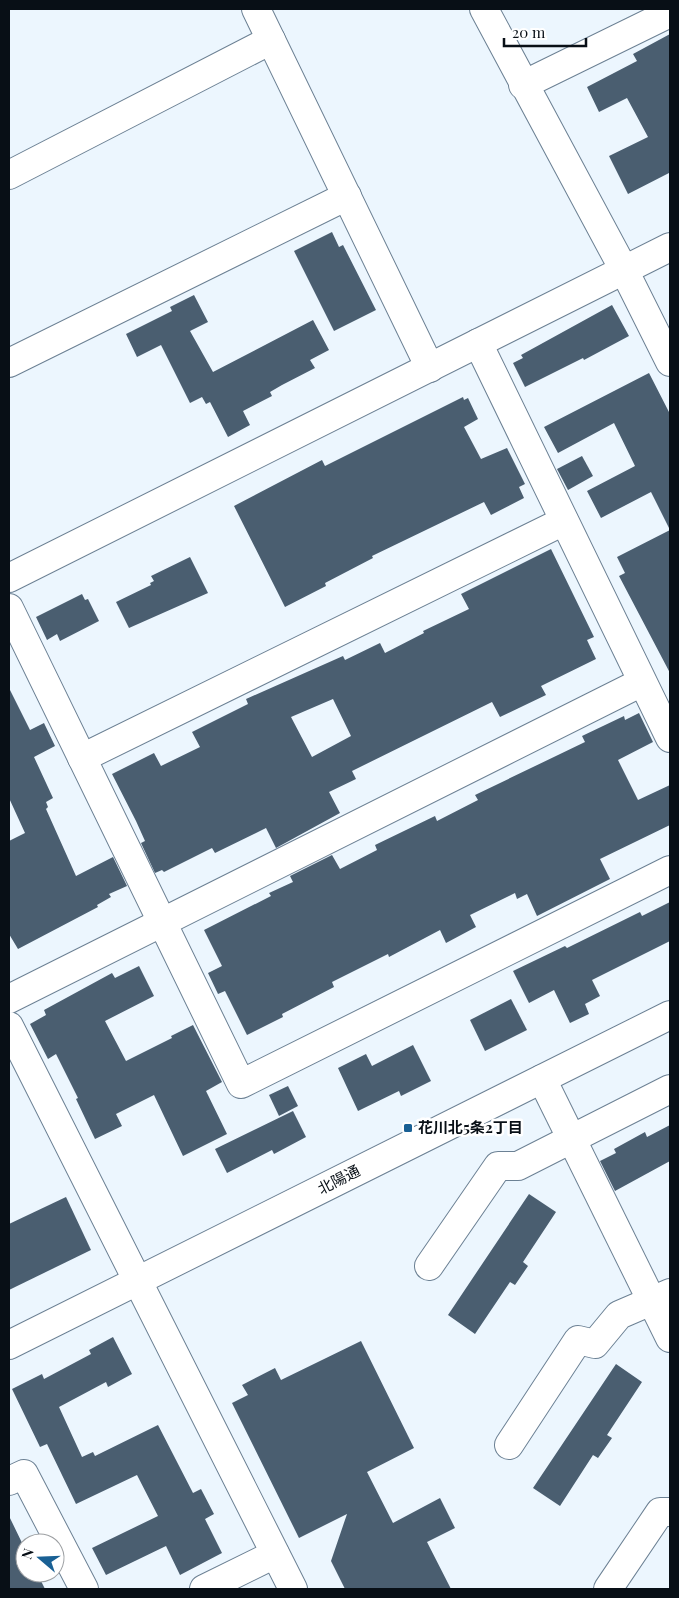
<svg xmlns="http://www.w3.org/2000/svg" width="679" height="1598" viewBox="0 0 679 1598" font-family="'Playfair Display','Noto Sans JP',serif">
<style>
.building{fill:#4a5e70;fill-rule:evenodd}
.lines{fill:none;stroke-linecap:round;stroke-linejoin:round}
.minor-casing{stroke:#6c8194;stroke-width:30}
.minor{stroke:#fff;stroke-width:28}
.poi-dot{fill:#196094;stroke:#fff;stroke-width:2}
.labels{text-anchor:middle;stroke-width:5;stroke-linejoin:round;paint-order:stroke}
.poi-label{font-size:15px;font-weight:bold;fill:#080f16;stroke:#fff;text-anchor:start}
.street-label{font-size:15px;fill:#080f16;stroke:#fff}
</style>
<rect width="100%" height="100%" fill="#ecf6fe"/>
<g class="building">
<path d="M670 34V175L669 173 628 194 609 156 648 137 627 98 599 112 587 87 637 61 633 54Z"/>
<path d="M332 232 339 247 343 245 376 310 334 331 294 251Z"/>
<path d="M194 295 208 322 190 331 213 372 313 320 329 350 310 360 315 368 282 385 270 392 272 396 243 411 250 425 228 437 210 402 206 404 202 397 190 403 161 345 137 357 126 334 172 311 170 307Z"/>
<path d="M612 305 629 336 584 360 583 358 525 387 513 363 523 358 521 355Z"/>
<path d="M649 373 670 414V673L619 576 625 573 617 557 670 530 651 492 601 518 587 491 635 466 614 423 558 453 544 427Z"/>
<path d="M463 397 464 400 468 398 478 419 464 427 481 459 507 448 525 484 519 487 524 498 491 515 484 502 372 556 373 558 325 583 326 586 285 607 234 506 322 460 325 466Z"/>
<path d="M582 456 593 476 568 490 557 469Z"/>
<path d="M551 549 594 637 587 640 596 659 541 686 546 695 500 717 492 702 352 771 356 779 329 792 340 813 276 848 266 828 215 853 212 848 164 872 162 870 155 873 141 843 145 841 136 821 112 774 154 753 161 766 200 747 192 732 248 704 246 699 343 656 345 660 380 643 385 653 424 633 423 631 469 609 461 594ZM333 699 351 736 312 757 291 717Z"/>
<path d="M190 557 208 593 129 628 116 602 151 585 150 583 154 581 151 576Z"/>
<path d="M82 594 85 600 88 599 99 621 60 641 57 634 47 640 36 617Z"/>
<path d="M9 688 30 730 44 723 55 746 34 757 53 798 46 802 48 807 46 809 76 876 113 857 127 886 109 894 111 897 97 905 98 907 18 949 9 934V841L25 833 9 798Z"/>
<path d="M639 713 653 742 618 760 638 800 670 785V825L600 859 610 879 537 916 527 894 517 899 515 893 470 915 476 927 446 943 440 930 389 957 388 954 332 982 334 987 282 1014 283 1017 247 1035 225 991 218 994 208 973 222 966 204 930 271 896 269 893 293 882 290 876 332 855 340 869 377 850 375 845 435 816 437 821 478 800 475 795 585 742 582 736 624 716 625 720Z"/>
<path d="M670 902V941L592 980 600 996 585 1004 589 1014 570 1023 554 990 529 1003 513 971 565 946 567 948 640 912 642 916Z"/>
<path d="M139 966 154 996 105 1021 126 1061 172 1038 171 1036 193 1025 222 1082 206 1091 227 1134 183 1156 154 1095 116 1114 122 1126 95 1139 76 1099 78 1098 56 1054 48 1059 30 1024 46 1015 44 1010 112 973 115 978Z"/>
<path d="M511 999 527 1030 485 1051 470 1020Z"/>
<path d="M413 1045 431 1081 401 1096 399 1091 358 1111 338 1068 366 1054 372 1066Z"/>
<path d="M288 1086 298 1106 279 1116 269 1095Z"/>
<path d="M293 1111 306 1137 274 1154 272 1150 227 1173 215 1149Z"/>
<path d="M670 1125V1161L615 1191 600 1161 616 1153 614 1149 645 1132 647 1137Z"/>
<path d="M529 1194 556 1212 523 1262 528 1266 515 1285 510 1282 475 1334 448 1315Z"/>
<path d="M66 1197 91 1250 9 1290V1224Z"/>
<path d="M113 1337 132 1374 108 1387 106 1382 59 1407 82 1457 93 1452 95 1456 158 1425 193 1493 201 1489 214 1514 205 1519 222 1553 180 1575 166 1546 106 1575 92 1548 158 1516 137 1475 76 1504 47 1444 40 1447 12 1389 42 1374 44 1379 91 1354 89 1350Z"/>
<path d="M361 1341 414 1448 367 1472 393 1523 440 1498 455 1528 427 1542 451 1589H345L331 1561 347 1514 299 1538 232 1403 248 1395 242 1385 275 1368 281 1380Z"/>
<path d="M616 1364 642 1382 607 1435 612 1438 598 1458 593 1455 560 1506 533 1488Z"/>
<path d="M9 1516 25 1549V1573H37L45 1589H9Z"/>
</g>
<g class="lines">
<defs>
<g id="minor">
<path d="M256 9 430 368"/>
<path d="M484 9 624 270 670 362"/>
<path d="M523 85 670 13"/>
<path d="M9 175 271 40"/>
<path d="M478 343 670 738"/>
<path d="M9 363 347 196"/>
<path d="M9 578 670 247"/>
<path d="M9 608 241 1084 670 870"/>
<path d="M82 758 564 521"/>
<path d="M9 999 642 682"/>
<path d="M9 1026 293 1589"/>
<path d="M542 1079 670 1338"/>
<path d="M429 1266 498 1166H518L670 1089"/>
<path d="M9 1345 670 1015"/>
<path d="M509 1445 578 1340 595 1344 619 1315 670 1293"/>
<path d="M9 1481 24 1474 84 1589"/>
<path d="M204 1589 275 1554"/>
<path d="M608 1589 660 1512H670"/>
</g>
</defs>
<use href="#minor" class="minor-casing"/>
<use href="#minor" class="minor"/>
</g>
<rect class="poi-dot" x="403" y="1123" width="10" height="10" rx="2.5"/>
<g class="labels">
<g class="poi-label">
<text x="418" y="1133">花川北5条2丁目</text>
</g>
<g class="street-label">
<text transform="translate(339 1180) rotate(-27)" y="5">北陽通</text>
</g>
</g>
<rect width="679" height="1598" fill="none" stroke="#080f16" stroke-width="20"/>
<g transform="translate(40 1558) rotate(289)"><circle r="24" fill="#ffffff" stroke="#9c9fa2"/>
<path d="M0-4L9 19L0 12L-9 19Z" fill="#196094"/>
<text y="-8" font-size="14" font-weight="bold" text-anchor="middle" fill="#080f16">N</text>
</g>
<path d="M504 38v8h82v-8" fill="none" stroke="#080f16" stroke-width="2.5"/>
<text x="512" y="38" font-size="15" fill="#080f16" stroke="#ffffff" stroke-width="4" paint-order="stroke">20 m</text>
</svg>
